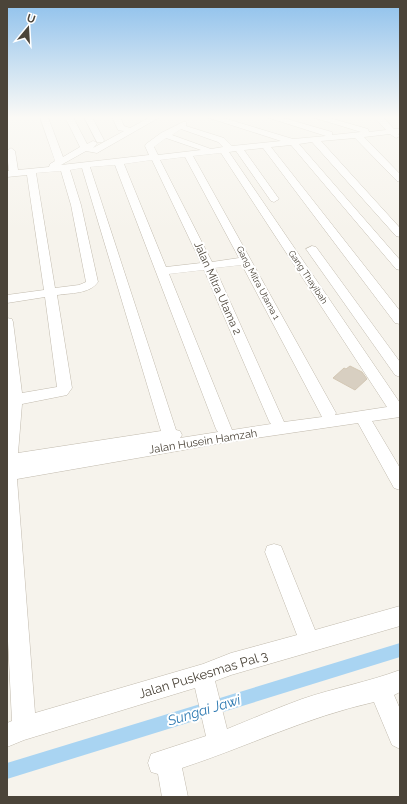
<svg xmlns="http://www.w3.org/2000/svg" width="407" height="804" viewBox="0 0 407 804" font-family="Raleway,sans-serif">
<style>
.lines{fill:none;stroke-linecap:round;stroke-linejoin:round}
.canal{fill:#a9d4f2;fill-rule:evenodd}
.building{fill:#d8cfc1;stroke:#d3c7b4}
.minor-casing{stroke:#c2bbae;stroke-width:1}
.minor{fill:#fff;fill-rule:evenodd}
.labels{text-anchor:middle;stroke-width:4;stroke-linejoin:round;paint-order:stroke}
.far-street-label{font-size:9px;fill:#4b4439;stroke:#fff}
.street-label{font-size:11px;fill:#4b4439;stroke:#fff}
.near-street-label{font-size:13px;fill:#4b4439;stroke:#fff}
.near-water-label{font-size:14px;font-style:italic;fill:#2e7ab2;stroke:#fff}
</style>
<rect width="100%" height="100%" fill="#f6f3ec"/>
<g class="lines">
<path class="canal" d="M400 643V657L7 779V763Z"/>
</g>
<path class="building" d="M350 366 362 372 367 379 355 390 333 378 344 368 346 369Z"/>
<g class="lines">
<defs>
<g id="minor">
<path d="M40 117H48L63 157 80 147 65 117H73L87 144 93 141 96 142 97 144 93 148 124 131 118 130 112 117H120L124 126 130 128 150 117H160L97 153 86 151 61 165 149 155 145 146 146 144 161 133 183 122H186V126L224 138 232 146 281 141 206 117H220L293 139 326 136 266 117H280L332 132V135L361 132 312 117H326L368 129 369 132 386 130 374 117H383L394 129H400V133L398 134 400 136 396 138 390 134 364 137 400 174V182L397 181 355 138 321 141 400 228V237L396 236 312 142 299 144 400 260V270L396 269 291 145 271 147 400 311V324L395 323 263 148 244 150 279 199 274 202 271 201 236 151 229 152 400 403V417L372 421 400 468V490L394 488 358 423 229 442 17 479 35 713 203 664 231 653 297 635 265 552 267 546 274 544 281 546 315 630 400 606V626L231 675 215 681 227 729C252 719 277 708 302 699 334 688 368 682 400 670V692L394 695 400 709V749L392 745 374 702C307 717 246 747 182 768L188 797H162L158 774 151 772 148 763 151 754 206 736 195 688 24 740 7 747V723L12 721 7 621V318L12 319 13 322 22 393 57 387 45 297 7 303V295L44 290 27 175 7 177V171H9L7 151 11 148 15 151 18 170 49 167 50 164 55 161ZM181 129 218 142 223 147 211 149 172 135ZM166 138 201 150 158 155 154 147ZM221 153 387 407 335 415 336 413 193 156ZM185 157 239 258 212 262 160 160ZM152 160 201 263 166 267 124 164ZM115 165 216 429 218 432 180 438 182 435 180 431 176 430 90 167ZM82 168 161 431 18 453 22 404 67 395 72 388 57 295C70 293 90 294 98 282L81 205 70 170ZM61 171 71 205 86 282 79 285 55 288 36 173ZM242 265 320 413 322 417 284 422 215 268ZM204 270 269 421 271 424 232 430 169 274Z"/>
<path d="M84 117H92L104 140 103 142H97Z"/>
<path d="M312 246 316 247 400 362V377L395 375 306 249Z"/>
</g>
</defs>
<use href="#minor" class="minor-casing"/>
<use href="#minor" class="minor"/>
</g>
<linearGradient id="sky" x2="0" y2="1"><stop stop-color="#8fc1ec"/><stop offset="0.51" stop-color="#fbfaf6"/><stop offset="1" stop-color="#fbfaf6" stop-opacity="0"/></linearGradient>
<rect width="407" height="230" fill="url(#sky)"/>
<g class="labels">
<g class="far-street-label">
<text transform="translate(308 277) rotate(56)" y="3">Gang Thayibah</text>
<text transform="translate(258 283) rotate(62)" y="3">Gang Mitra Utama 1</text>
</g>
<g class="street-label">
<text transform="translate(218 288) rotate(66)" y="4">Jalan Mitra Utama 2</text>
<text transform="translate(203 441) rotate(-9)" y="4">Jalan Husein Hamzah</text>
</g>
<g class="near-street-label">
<text transform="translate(203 674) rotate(-17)" y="5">Jalan Puskesmas Pal 3</text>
</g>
<g class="near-water-label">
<text transform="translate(204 710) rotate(-17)" y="5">Sungai Jawi</text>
</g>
</g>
<rect width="407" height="804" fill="none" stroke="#4b4439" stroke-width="16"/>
<g transform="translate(28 28) rotate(18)" stroke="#ffffff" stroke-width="3" paint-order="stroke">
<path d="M0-3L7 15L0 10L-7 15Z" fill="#4b4439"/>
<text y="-6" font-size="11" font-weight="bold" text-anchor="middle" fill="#4b4439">U</text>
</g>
</svg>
